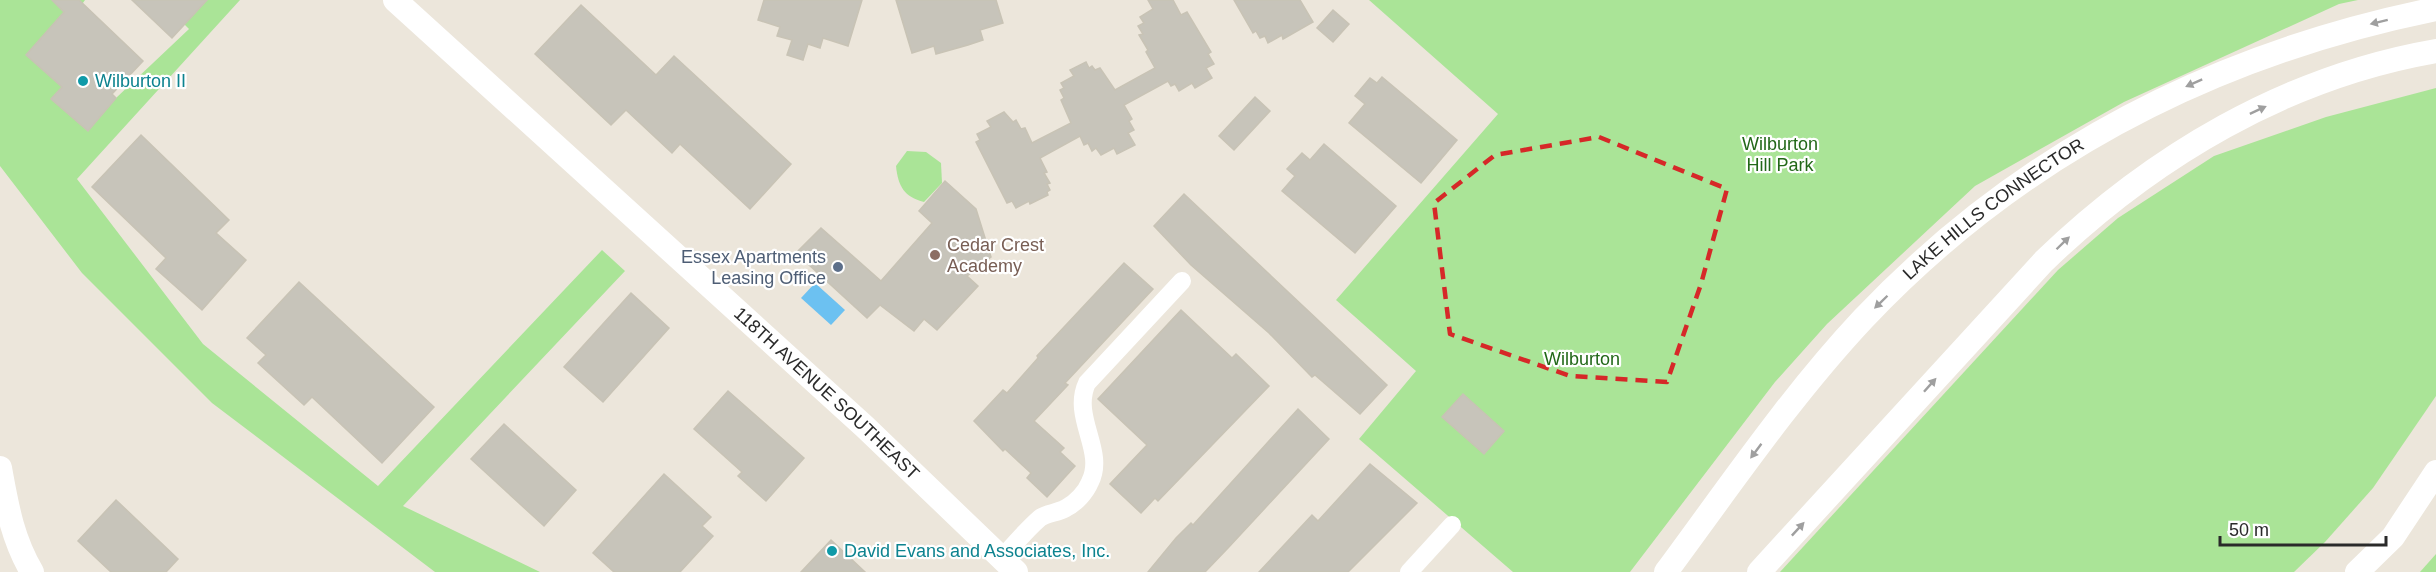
<svg xmlns="http://www.w3.org/2000/svg" width="2436" height="572" viewBox="0 0 2436 572" font-family="Arial,sans-serif">
<style>
.green{fill:#aae497}
.water{fill:#6cc1f1}
.building{fill:#c7c4ba;stroke:#c8c3b5;stroke-width:1.5}
.lines{fill:none;stroke-linecap:round;stroke-linejoin:round}
.street{stroke:#fff;stroke-width:18}
.secondary{stroke:#fff;stroke-width:24}
.oneway{fill:#9f9f9f}
.marked{fill:none;stroke:#d62828;stroke-width:4.5;stroke-dasharray:12 8;stroke-linejoin:round}
.culture-dot{fill:#0f9aa8;stroke:#fff;stroke-width:2}
.education-dot{fill:#8d6e63;stroke:#fff;stroke-width:2}
.service-dot{fill:#5c6f8a;stroke:#fff;stroke-width:2}
.labels{text-anchor:middle;stroke-width:4.5;stroke-linejoin:round;paint-order:stroke}
.culture-label{font-size:18px;fill:#0d838f;stroke:#fff;text-anchor:start}
.park-label{font-size:18px;fill:#226818;stroke:#fff}
.street-label{font-size:18px;fill:#2a2a2a;stroke:#fff}
.education-label{font-size:18px;fill:#785e54;stroke:#fff;text-anchor:start}
.service-label{font-size:18px;fill:#4e5e75;stroke:#fff;text-anchor:end}
</style>
<rect width="100%" height="100%" fill="#ece6db"/>
<g class="green">
<path d="M0 0H52L56 4 60 0H85L62 33V87L51 99 88 131 116 98 189 29 160 0H240L77 179 203 344 378 486 602 250 625 271 403 506 540 572H435L212 403 82 273 0 166Z"/>
<path d="M1369 0H2358L2339 4 2124 102 1975 186 1827 324 1775 382 1630 572H1513L1359 439 1416 371 1336 300 1498 114Z"/>
<path d="M2436 88V396L2373 488 2325 542 2294 572H1780L2058 270 2118 218 2214 156 2326 117Z"/>
<path d="M907 151 926 152 941 163 942 183 924 202C904 197 898 186 896 166Z"/>
<path d="M2436 554V572H2420Z"/>
</g>
<path class="water" d="M815 283 845 310 831 325 801 298Z"/>
<g class="building">
<path d="M52 0H79L143 61 112 94 116 98 88 131 51 99 62 87 26 55 64 12Z"/>
<path d="M132 0H207L172 38Z"/>
<path d="M764 0H862L848 46 823 38 820 48 808 44 803 60 787 55 792 40 777 36 780 27 758 20Z"/>
<path d="M896 0H996L1003 23 980 30 983 40 968 45 936 54 934 46 912 53Z"/>
<path d="M1148 0H1173L1181 15 1187 12 1211 52 1208 54 1214 64 1206 68 1212 78 1195 88 1192 83 1179 91 1175 84 1171 86 1168 81 1124 105 1132 119 1129 121 1134 130 1128 133 1135 145 1117 154 1114 148 1101 155 1096 148 1092 151 1088 143 1084 145 1080 136 1040 158 1047 172 1044 173 1050 183 1047 184 1050 190 1047 192 1048 195 1030 204 1029 201 1016 208 1012 201 1007 203 976 142 980 140 977 134 991 127 987 121 1004 112 1013 122 1016 120 1021 129 1025 128 1032 143 1071 123 1061 100 1064 98 1060 90 1064 88 1061 83 1074 76 1070 70 1086 62 1089 68 1092 66 1095 70 1100 68 1115 90 1155 68 1146 52 1148 50 1139 35 1143 34 1138 26 1144 23 1140 17 1153 9Z"/>
<path d="M1234 0H1300L1313 22 1283 39 1282 35 1268 43 1265 36 1260 38 1256 31 1253 33Z"/>
<path d="M581 5 656 75 674 56 791 164 750 209 680 144 672 153 626 110 611 125 535 54Z"/>
<path d="M1333 10 1349 24 1333 42 1317 28Z"/>
<path d="M1382 77 1457 140 1421 183 1349 123 1365 104 1355 96 1370 78 1377 83Z"/>
<path d="M1255 97 1270 111 1234 150 1219 136Z"/>
<path d="M141 135 229 220 216 233 246 260 202 310 156 269 166 258 92 187Z"/>
<path d="M1324 144 1396 206 1355 253 1282 191 1295 176 1287 169 1302 153 1310 160Z"/>
<path d="M945 181 976 209 991 257 967 276 978 286 937 330 924 319 914 331 880 305 867 318 796 253 821 228 881 281 932 223 919 211Z"/>
<path d="M1184 194 1387 385 1360 414 1315 375 1312 377 1269 333 1191 265 1154 226Z"/>
<path d="M1124 263 1153 289 1065 383 1068 385 1034 421 1064 448 1060 452 1075 466 1047 497 1027 478 1031 473 1005 449 1003 451 974 421 1003 390 1007 393 1038 358 1037 356Z"/>
<path d="M299 282 434 407 382 463 312 397 304 405 258 363 266 355 247 338Z"/>
<path d="M631 293 669 328 603 402 564 367Z"/>
<path d="M1181 310 1232 358 1236 354 1269 386 1158 501 1155 498 1141 513 1110 484 1147 445 1098 399Z"/>
<path d="M728 391 804 458 766 501 738 476 742 472 694 429Z"/>
<path d="M1463 394 1504 431 1484 454 1442 417Z"/>
<path d="M1298 409 1329 439 1228 548 1205 572H1148L1176 538 1191 523 1193 525Z"/>
<path d="M504 424 576 490 544 526 471 459Z"/>
<path d="M1370 464 1417 503 1348 572H1259L1312 515 1318 521Z"/>
<path d="M664 474 711 517 702 526 713 536 680 572H614L593 553Z"/>
<path d="M116 500 178 559 166 572H111L78 541Z"/>
<path d="M831 540 865 572H801Z"/>
</g>
<g class="lines">
<g class="street">
<path d="M1001 559C1014 545 1026 530 1040 518 1047 513 1058 513 1066 508 1076 503 1086 492 1090 482 1106 451 1071 417 1087 383L1182 281"/>
<path d="M1409 572 1452 525"/>
</g>
<g class="secondary">
<path id="s1" d="M395 0 865 427 1016 572"/>
<path d="M0 468C7 506 12 538 32 572"/>
<path id="s2" d="M1666 572C1729 487 1790 397 1863 319 2020 153 2214 54 2436 9"/>
<path d="M1759 572 2044 261C2153 156 2286 77 2436 51"/>
<path d="M2357 572 2393 537 2436 472"/>
</g>
</g>
<defs><path id="oneway-solid" d="M-6-.8H1V-3.2L6.5 0L1 3.2V.8H-6Z" transform="scale(1.5)"/></defs>
<g class="oneway">
<use href="#oneway-solid" transform="translate(2379 22) rotate(166)"/>
<use href="#oneway-solid" transform="translate(2194 83) rotate(156)"/>
<use href="#oneway-solid" transform="translate(2258 110) rotate(-25)"/>
<use href="#oneway-solid" transform="translate(2063 243) rotate(-44)"/>
<use href="#oneway-solid" transform="translate(1881 302) rotate(136)"/>
<use href="#oneway-solid" transform="translate(1930 385) rotate(-48)"/>
<use href="#oneway-solid" transform="translate(1756 451) rotate(127)"/>
<use href="#oneway-solid" transform="translate(1798 529) rotate(-47)"/>
</g>
<path class="marked" d="M1599 137 1727 189 1701 284 1667 382 1570 376 1450 334 1434 203 1495 155Z"/>
<g class="culture-dot">
<circle cx="83" cy="81" r="6"/>
<circle cx="832" cy="551" r="6"/>
</g>
<circle class="education-dot" cx="935" cy="255" r="6"/>
<circle class="service-dot" cx="838" cy="267" r="6"/>
<g class="labels">
<g class="culture-label">
<text x="95" y="87">Wilburton II</text>
<text x="844" y="557">David Evans and Associates, Inc.</text>
</g>
<g class="park-label">
<text x="1780" y="150">Wilburton<tspan x="1780" dy="21">Hill Park</tspan></text>
<text x="1582" y="365">Wilburton</text>
</g>
<g class="street-label">
<text dy="6" stroke="none"><textPath href="#s2" startOffset="492">LAKE HILLS CONNECTOR</textPath></text>
<text dy="6" stroke="none"><textPath href="#s1" startOffset="584">118TH AVENUE SOUTHEAST</textPath></text>
</g>
<g class="education-label">
<text x="947" y="251">Cedar Crest<tspan x="947" dy="21">Academy</tspan></text>
</g>
<g class="service-label">
<text x="826" y="263">Essex Apartments<tspan x="826" dy="21">Leasing Office</tspan></text>
</g>
</g>
<path d="M2220 536v9h166v-9" fill="none" stroke="#2a2a2a" stroke-width="3"/>
<text x="2229" y="536" font-size="18" fill="#2a2a2a" stroke="#ffffff" stroke-width="4.5" paint-order="stroke">50 m</text>
</svg>
